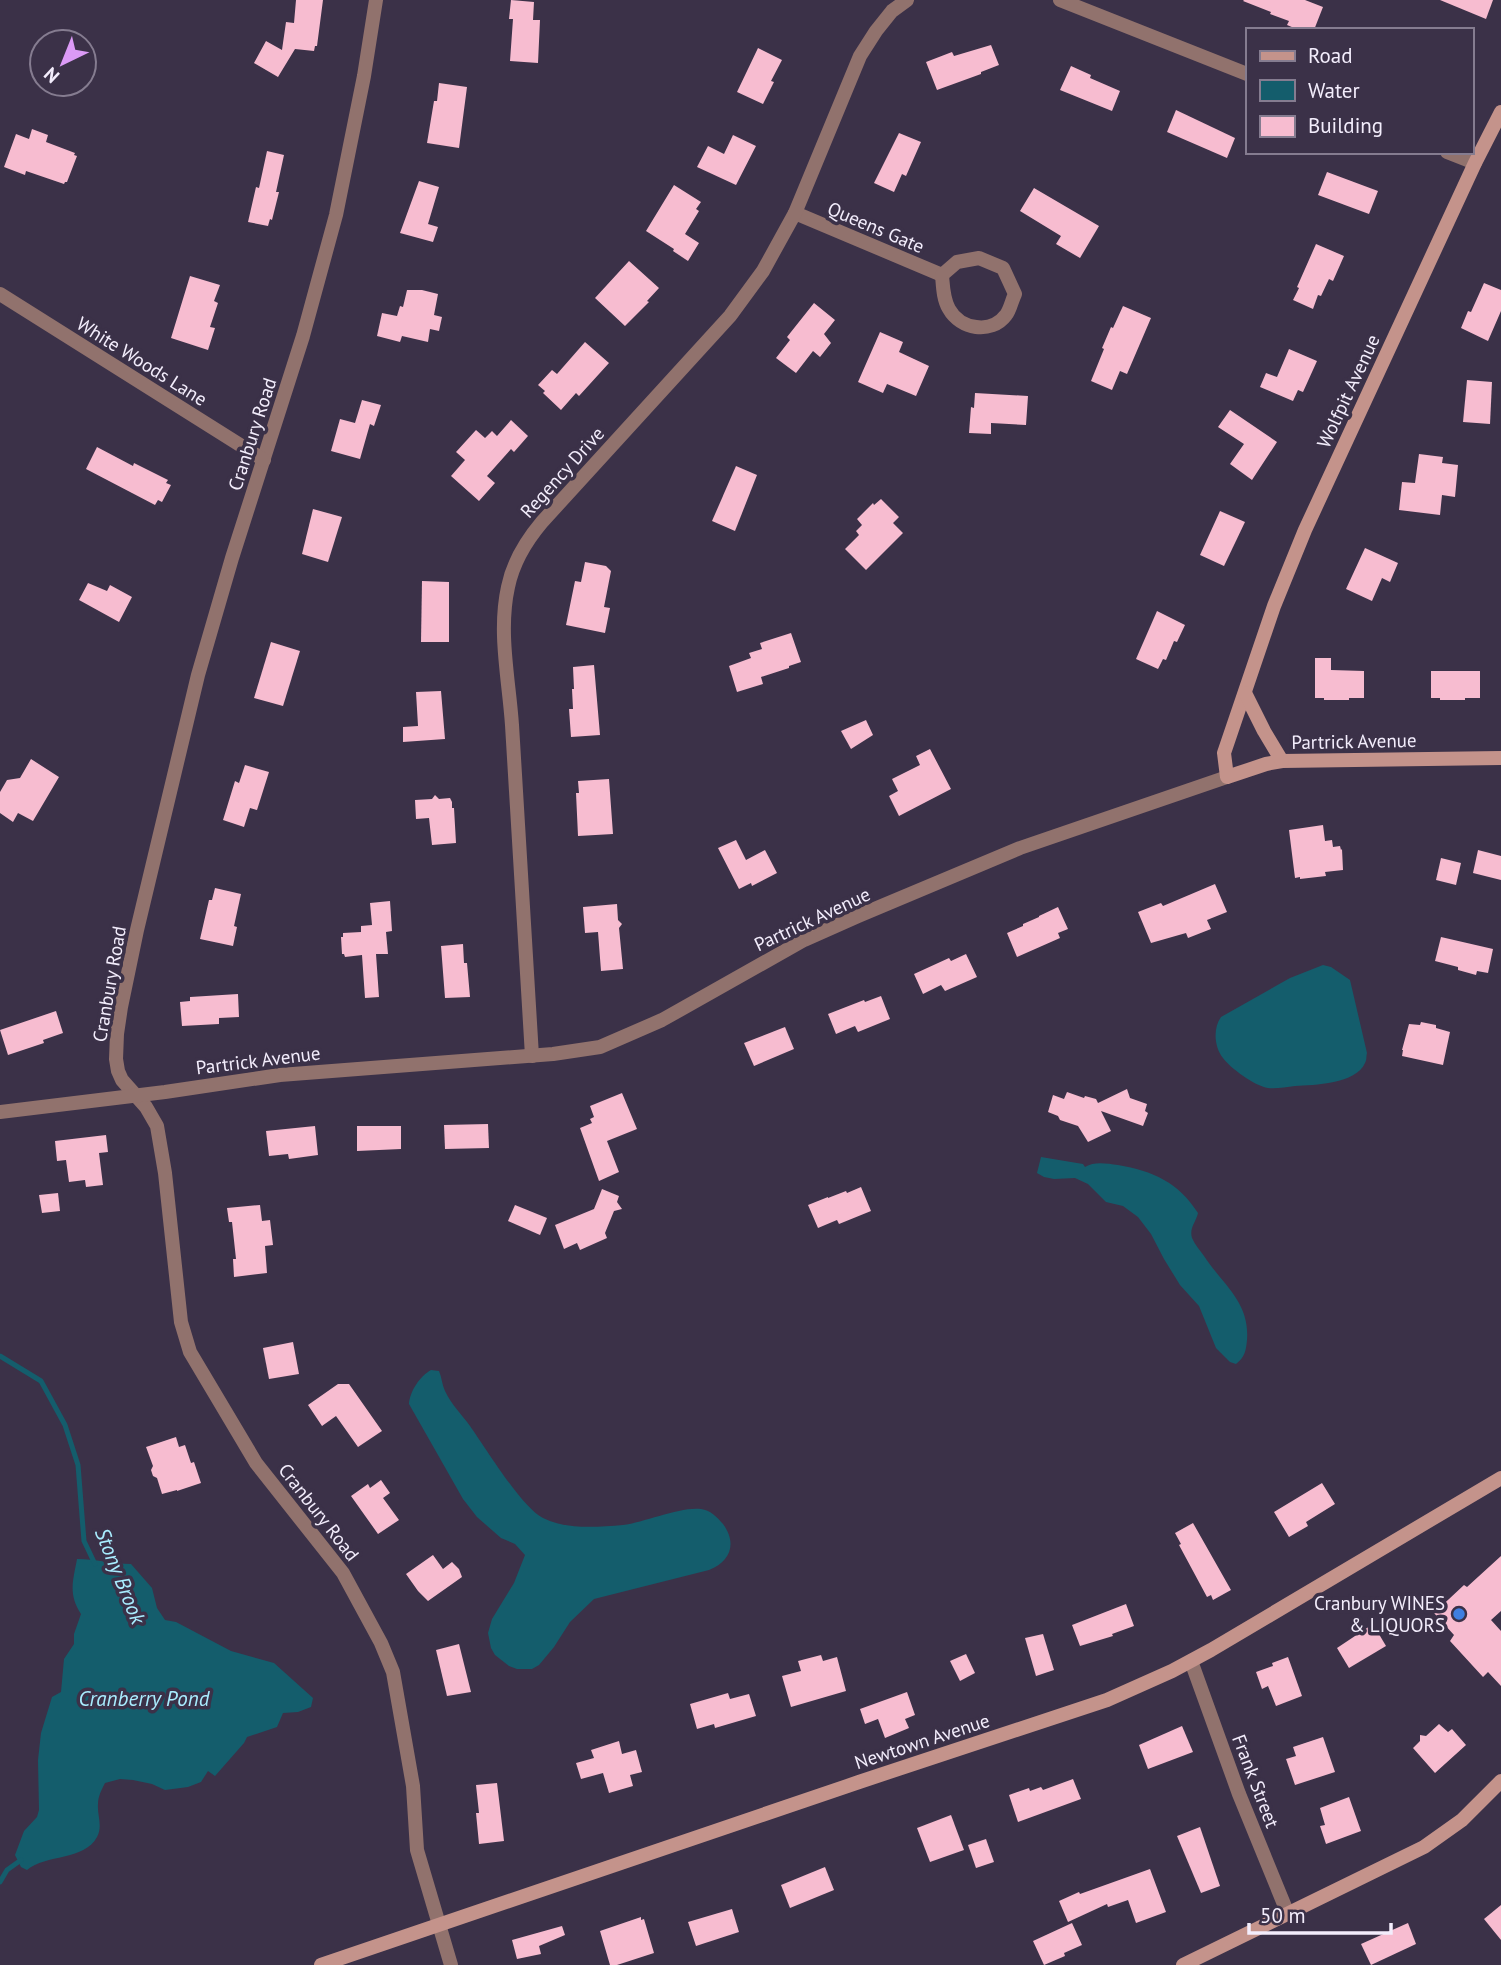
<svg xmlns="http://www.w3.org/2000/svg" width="1501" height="1965" viewBox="0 0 1501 1965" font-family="'PT Sans',sans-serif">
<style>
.water{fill:#145d6c}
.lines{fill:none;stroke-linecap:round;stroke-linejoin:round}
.stream{stroke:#145d6c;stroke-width:5}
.building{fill:#f7bcd0}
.street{stroke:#91726d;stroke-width:14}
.secondary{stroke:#c4938b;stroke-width:14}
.shop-dot{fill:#3f7fe0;stroke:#3b3148;stroke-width:2.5}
.labels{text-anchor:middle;stroke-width:7;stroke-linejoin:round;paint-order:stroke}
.street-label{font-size:19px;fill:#f3edfc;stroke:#3b3148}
.poi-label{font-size:19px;fill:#f3edfc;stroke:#3b3148;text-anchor:end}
.water-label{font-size:21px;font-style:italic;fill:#a9edff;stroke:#3b3148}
</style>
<rect width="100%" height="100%" fill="#3b3148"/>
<g class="water">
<path d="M1323 965 1331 967 1350 980 1367 1053C1366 1056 1367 1060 1365 1063 1356 1084 1314 1085 1295 1086 1286 1087 1276 1089 1268 1088 1255 1086 1230 1068 1223 1058 1214 1047 1213 1028 1221 1017L1290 978Z"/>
<path d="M1041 1157 1083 1164 1085 1167C1095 1161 1107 1164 1118 1165 1153 1171 1178 1182 1198 1213 1196 1222 1189 1228 1192 1238 1195 1245 1200 1250 1204 1256 1223 1285 1250 1302 1247 1340 1246 1350 1245 1357 1236 1364L1230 1362 1216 1348 1199 1306 1180 1285 1164 1259 1151 1234 1138 1217 1123 1206 1106 1202 1088 1184 1075 1178 1054 1179 1044 1177 1037 1173Z"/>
<path d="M431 1370 439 1371C442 1378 442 1385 445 1391 451 1404 462 1415 470 1426 485 1447 522 1508 543 1518 567 1530 597 1527 623 1525 645 1522 682 1506 701 1509 710 1510 717 1517 723 1524 737 1543 731 1561 709 1570L594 1599 570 1622 554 1647 539 1665 532 1669H517L509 1666 495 1655 491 1648 488 1633 492 1619 514 1583 525 1555 515 1544 501 1538 477 1517 463 1499 409 1404C410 1391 420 1376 431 1370Z"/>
<path d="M77 1559C95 1559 113 1564 131 1564L152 1588 157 1608 165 1620 176 1622 231 1651 274 1663 313 1698 311 1707 298 1712 283 1713 277 1727 247 1737 244 1743 215 1776 208 1771 201 1782 188 1787 165 1790 152 1784 133 1780 120 1779 105 1783C102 1789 98 1796 98 1804 97 1815 103 1826 97 1837 84 1861 46 1854 27 1870L21 1867 15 1855 24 1831 37 1817 39 1810 38 1760 41 1733 52 1697 61 1692 64 1659 74 1644V1634L81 1614C68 1594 73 1581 77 1559Z"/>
</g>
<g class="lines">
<g class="stream">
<path d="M0 1356 41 1381 65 1425 78 1465 84 1541 95 1564"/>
<path d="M0 1882 7 1870 21 1860"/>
</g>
</g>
<g class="building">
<path d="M296 0H323L317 46H315L314 51 295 49 278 77 254 63 266 41 282 50 286 22 294 23Z"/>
<path d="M511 0 534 2 533 20H540L538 63 510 61 513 19H509Z"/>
<path d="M1244 0H1305L1323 7 1314 30H1299L1287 25 1289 21 1270 14 1271 12 1243 1Z"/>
<path d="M1440 0H1493L1486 19Z"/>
<path d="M991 45 999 65 981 72V74L937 90 926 62 952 52 954 56Z"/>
<path d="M758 48 782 60 771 81 774 82 763 104 737 92Z"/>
<path d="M1071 66 1091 75 1090 78 1120 91 1112 111 1060 90Z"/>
<path d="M439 83 467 87 459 148 427 143 434 101H437Z"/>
<path d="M1176 110 1235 138 1227 158 1167 132Z"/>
<path d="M32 129 48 135 46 142 75 153 74 155 77 156 67 182H65L64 184 26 171 25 175 4 167 16 134 29 139Z"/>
<path d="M899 133 921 142 906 176 902 174 894 192 874 183Z"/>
<path d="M733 135 756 146 736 185 697 167 708 146 724 154Z"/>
<path d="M267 151 284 155 276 192H279L272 220 270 219 268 226 248 222 256 187 259 188Z"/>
<path d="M1327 172 1378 191 1369 214 1318 195Z"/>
<path d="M419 181 439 187 428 224 438 227 433 242 400 233Z"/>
<path d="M674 185 701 202 696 209 699 211 685 234 699 243 688 261 673 251 674 249 646 231Z"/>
<path d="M1034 188 1099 226 1080 258 1056 244 1061 236 1020 211Z"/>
<path d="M1316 244 1344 256 1333 281 1329 279 1321 296 1318 295 1313 309 1293 300 1299 288 1297 287Z"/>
<path d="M629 261 659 288 647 301 649 302 625 326 595 298Z"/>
<path d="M190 276 220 285 214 301 218 303 210 327 215 328 208 350 171 338Z"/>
<path d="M1484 283 1501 290V311L1488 341 1461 328 1468 311 1471 312Z"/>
<path d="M407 290H422L438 294 434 315 442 317 439 331 430 329 428 342 402 336 400 342 377 336 382 313 397 316 400 306 403 307Z"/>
<path d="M814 303 835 320 824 334 831 343 820 357 813 351 796 373 776 358 790 340 787 337Z"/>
<path d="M1123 306 1151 318 1127 374 1120 371 1112 390 1091 381 1104 349 1102 348 1111 327 1113 328Z"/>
<path d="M880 332 903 342 899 352 929 366 916 396 887 384 883 393 858 382Z"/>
<path d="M585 342 609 363 579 396 576 393 561 410 543 393 545 391 538 385 552 370 557 374Z"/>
<path d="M1289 349 1317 361 1303 392 1298 390 1293 401 1260 387 1266 373 1277 377Z"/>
<path d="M1467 380 1492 382 1490 424 1463 422Z"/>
<path d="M975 393 1028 396 1026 425 991 423V434L969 433 971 407 974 408Z"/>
<path d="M362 400 381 405 374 426 370 424 360 459 331 451 340 419 355 423Z"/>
<path d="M1230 410 1277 442 1252 480 1230 464 1244 444 1218 427Z"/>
<path d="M511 420 528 436 514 452 511 449 487 476 495 483 479 501 451 476 465 460 456 452 476 430 485 438 492 431 497 436Z"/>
<path d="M97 447 133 466 134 463 168 480 166 483 171 485 162 502 158 500 155 505 86 469Z"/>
<path d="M1419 454 1443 457 1442 463 1458 465 1455 497 1442 495 1440 515 1399 510 1402 482 1415 483Z"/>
<path d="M736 466 757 475 735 531 712 521Z"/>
<path d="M881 499 899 517 893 523 903 533 866 570 845 549 859 535 856 531 862 525 857 519 873 503 874 505Z"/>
<path d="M313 509 342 517 328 562 302 554Z"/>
<path d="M1220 511 1245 522 1224 566 1200 555Z"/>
<path d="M1365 548 1398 563 1390 582 1382 578 1372 601 1346 589Z"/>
<path d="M585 562 606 566 611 571 604 607 610 608 605 633 566 625 575 581 581 582Z"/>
<path d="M422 581 449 582V642H421Z"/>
<path d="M88 583 107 591 110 585 132 597 119 622 79 600Z"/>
<path d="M1157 611 1185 625 1177 642 1174 641 1166 660 1163 659 1158 669 1136 659Z"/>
<path d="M791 633 801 662 789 666V668L761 677 763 684 737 692 729 666 751 658 749 653 762 649 760 643Z"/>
<path d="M271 642 300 651 283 706 254 698Z"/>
<path d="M1315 658H1331V670L1364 671V698H1349V700H1324V698H1315Z"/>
<path d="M594 665 600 735 571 737 569 709H573L572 689H574L573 667Z"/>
<path d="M1431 671H1480V698H1465V700H1440V698H1431Z"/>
<path d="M441 691 445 739 403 742V727L418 726 416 692Z"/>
<path d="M866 720 873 735 851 749 841 731Z"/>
<path d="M930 749 951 789 899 816 889 796 898 791 892 779 920 765 916 756Z"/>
<path d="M31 759 59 777 33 821 18 813 13 822 0 813V792L7 780 20 778Z"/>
<path d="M245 765 269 772 257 810 250 808 244 827 223 820 235 781 239 783Z"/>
<path d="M609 779 613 834 578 836 576 793H579L578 781Z"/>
<path d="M435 795 439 799 450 798 452 802V808H454L456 843 432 845 429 818 416 819 415 800 432 799Z"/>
<path d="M1323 825 1325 841 1332 840 1333 847 1340 846 1341 850 1342 849 1343 870 1325 872 1326 876 1300 879V877L1295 878 1289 830Z"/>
<path d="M736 840 746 860 765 850 777 873 752 886 751 883 739 889 718 848Z"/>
<path d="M1478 850 1501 856V880L1473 873Z"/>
<path d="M1441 858 1461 863 1456 885 1436 880Z"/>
<path d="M1215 884 1227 912 1207 920 1211 929 1188 938 1186 933 1151 943 1138 912 1161 903 1163 906Z"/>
<path d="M215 888 241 894 234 926 237 927 233 946 200 939 209 900H212Z"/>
<path d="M390 901 392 931 386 932 388 954H376L379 997 365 998 362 955 345 957 344 954H342L341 937H343V933L361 932V926L372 925 370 903Z"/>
<path d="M617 904 618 920 622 924 619 928 623 969 601 971 598 932 585 933 583 907Z"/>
<path d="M1058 907 1068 929 1058 933 1060 938 1017 957 1007 933 1023 926V924L1039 917V916Z"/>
<path d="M1441 937 1493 949 1488 973 1477 971 1476 975 1458 970V967L1435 961Z"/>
<path d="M463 944 464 963H467L470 997 445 998 441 946Z"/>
<path d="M966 954 977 977 945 991 941 985 923 994 914 974 949 958 951 961Z"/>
<path d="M238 994 239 1017 219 1018V1024L182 1026 180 1002 190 1001V997Z"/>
<path d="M881 996 890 1019 858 1032 855 1026 836 1034 828 1014 864 1000 865 1002Z"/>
<path d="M56 1011 63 1033 43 1040 44 1043 8 1055 0 1030Z"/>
<path d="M1421 1022 1436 1025V1028L1450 1032 1443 1065 1402 1056 1403 1050H1402L1409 1024 1420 1025Z"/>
<path d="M785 1027 794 1049 754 1066 744 1043Z"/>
<path d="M1127 1089 1130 1098 1147 1104 1145 1111 1148 1113 1143 1126 1101 1111 1111 1131 1088 1142 1078 1126 1060 1120 1058 1116 1048 1112 1053 1095 1064 1099 1067 1092 1084 1098 1085 1096 1096 1099 1098 1103Z"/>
<path d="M622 1093 637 1129 607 1141 619 1172 599 1181 580 1128 592 1123 590 1119 594 1117 590 1106Z"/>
<path d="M488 1124 489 1148 445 1149 444 1125Z"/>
<path d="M315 1126 318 1155 289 1159 288 1154 269 1156 266 1131Z"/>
<path d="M357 1126H401V1149L357 1151Z"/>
<path d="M106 1135 108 1152 99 1153 103 1185 86 1187 85 1180 69 1182 66 1160 57 1161 55 1141Z"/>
<path d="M861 1187 871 1211 839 1224 837 1220 818 1228 808 1205 828 1197V1198L846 1191 847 1193Z"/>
<path d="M602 1189 619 1196 617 1202 622 1209 614 1211 605 1233 607 1238 580 1250 577 1243 564 1249 555 1225 594 1209Z"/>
<path d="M58 1193 60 1211 42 1213 39 1195Z"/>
<path d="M260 1205 262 1221 270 1220 273 1245 265 1246 267 1273 234 1277 233 1259H236L232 1222H229L227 1208Z"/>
<path d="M515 1205 547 1218 540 1235 508 1221Z"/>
<path d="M293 1342 299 1374 269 1379 263 1348Z"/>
<path d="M338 1384H349L382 1431 358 1447 336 1416 322 1426 308 1405Z"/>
<path d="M176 1437 179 1447 185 1445 191 1463 194 1462 201 1483 177 1491V1490L162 1494 157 1478 153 1476 151 1470 153 1466 146 1447Z"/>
<path d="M381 1480 390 1493 383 1498 399 1520 378 1534 351 1496 368 1484 370 1488Z"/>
<path d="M1322 1483 1335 1504 1306 1522 1308 1526 1289 1537 1274 1512Z"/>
<path d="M1193 1523 1231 1590 1213 1600 1211 1595 1207 1597 1179 1545 1181 1544 1175 1533Z"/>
<path d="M433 1555 443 1569 452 1562 459 1569 462 1577 428 1601 418 1591 406 1574Z"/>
<path d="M1501 1556V1611L1491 1620 1501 1631V1686L1488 1672 1483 1677 1450 1641 1454 1635 1434 1613 1464 1585 1467 1587Z"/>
<path d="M1126 1604 1134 1626 1112 1634 1113 1636 1080 1646 1072 1625Z"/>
<path d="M1373 1624 1386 1646 1349 1668 1337 1648Z"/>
<path d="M1043 1634 1054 1670 1036 1676 1025 1638Z"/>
<path d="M459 1644 471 1692 447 1696 436 1650Z"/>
<path d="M966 1654 975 1673 960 1681 950 1661Z"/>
<path d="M821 1655 823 1661 837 1657 846 1691 791 1707 782 1676 801 1671 798 1661Z"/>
<path d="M1288 1657 1302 1696 1276 1706 1268 1686 1262 1689 1256 1672 1273 1666 1272 1663Z"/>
<path d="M907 1692 915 1715 905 1719 909 1728 885 1738 878 1719 865 1724 860 1709Z"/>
<path d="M728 1693 730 1699 749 1694 756 1716 715 1728 714 1724 697 1729 690 1704Z"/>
<path d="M1439 1724 1448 1732 1452 1729 1466 1745 1435 1773 1413 1748 1420 1741V1735L1426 1736Z"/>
<path d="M1182 1726 1193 1752 1148 1769 1139 1745Z"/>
<path d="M1323 1737 1335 1772 1295 1785 1286 1759 1296 1756 1293 1747Z"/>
<path d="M619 1741 622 1754 636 1750 642 1772 630 1775 633 1786 609 1793 603 1773 581 1779 576 1763 594 1758 591 1750Z"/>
<path d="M1073 1779 1081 1799 1018 1822 1009 1795 1029 1788 1030 1791 1041 1787 1043 1790Z"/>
<path d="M497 1783 504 1841 479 1844 476 1813H479L476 1785Z"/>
<path d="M1349 1797 1361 1831 1326 1844 1320 1826 1325 1825 1320 1808Z"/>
<path d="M951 1815 964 1850 930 1862 917 1828Z"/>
<path d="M1200 1827 1220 1886 1201 1893 1177 1836Z"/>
<path d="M986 1839 994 1862 976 1868 968 1845Z"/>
<path d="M825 1867 834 1890 790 1908 781 1885Z"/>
<path d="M1150 1869 1166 1912 1136 1923 1128 1900 1108 1907 1107 1904 1068 1922 1059 1901 1079 1892 1080 1894Z"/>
<path d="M1501 1905V1940L1484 1919Z"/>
<path d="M732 1909 739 1932 696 1946 688 1922Z"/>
<path d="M641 1917V1920L644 1919 654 1953 617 1965H610L600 1931Z"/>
<path d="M1072 1923 1082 1945 1064 1953 1065 1956 1044 1965 1033 1941Z"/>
<path d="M1408 1923 1416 1944 1371 1965 1361 1944Z"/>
<path d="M562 1926 565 1935 539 1946 541 1954 517 1959 512 1940Z"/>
</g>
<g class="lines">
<g class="street">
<path d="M376 0 364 76 336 215 303 336 232 558 198 675 137 930 121 1007 117 1034 116 1059 118 1071 122 1080 146 1107 157 1126 165 1173 181 1322 190 1352 256 1463 343 1573 381 1643 393 1672 413 1786 417 1850 451 1965"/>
<path d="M1060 0 1247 74"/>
<path d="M1447 152 1475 163"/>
<path d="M795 213 942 275"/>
<path d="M979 258 1003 268 1015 294C1012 300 1010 310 1006 315 991 335 960 329 949 309 943 299 943 286 942 275L957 262Z"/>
<path d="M0 294 264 460"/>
<path d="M532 1056C525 945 518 835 512 725 509 680 498 632 508 587 513 562 526 541 542 522L730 316 763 271 795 213 860 56 876 31 892 11 907 0"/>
<path d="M0 1112 165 1092 280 1075 553 1054 600 1047 662 1020 804 940 858 916 1020 848 1227 777"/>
<path d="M1191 1661 1239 1794 1288 1914"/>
</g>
<g class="secondary">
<path d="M1501 112 1475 163 1305 530 1274 606 1224 753 1227 777 1266 764 1282 761 1501 758"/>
<path d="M1245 693 1264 731 1282 761"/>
<path d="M321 1965 859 1782 1107 1700 1172 1671 1211 1650 1501 1478"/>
<path d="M1183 1965 1424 1847 1462 1820 1501 1781"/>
</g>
</g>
<circle class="shop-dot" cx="1459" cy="1614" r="7"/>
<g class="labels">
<g class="street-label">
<text transform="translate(876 227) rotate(23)" y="7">Queens Gate</text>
<text transform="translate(142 361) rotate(32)" y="7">White Woods Lane</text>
<text transform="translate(1348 391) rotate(-65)" y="7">Wolfpit Avenue</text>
<text transform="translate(252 434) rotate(-72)" y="7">Cranbury Road</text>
<text transform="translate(562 472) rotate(-48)" y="7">Regency Drive</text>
<text transform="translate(1354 741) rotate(-1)" y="7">Partrick Avenue</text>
<text transform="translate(812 919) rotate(-25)" y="7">Partrick Avenue</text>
<text transform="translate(109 984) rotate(-80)" y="7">Cranbury Road</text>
<text transform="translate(258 1060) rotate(-7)" y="7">Partrick Avenue</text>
<text transform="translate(319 1512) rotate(52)" y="7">Cranbury Road</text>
<text transform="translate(922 1741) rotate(-18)" y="7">Newtown Avenue</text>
<text transform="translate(1256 1781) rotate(69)" y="7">Frank Street</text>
</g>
<g class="poi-label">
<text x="1445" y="1610">Cranbury WINES<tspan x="1445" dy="22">&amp; LIQUORS</tspan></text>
</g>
<g class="water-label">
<text transform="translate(120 1576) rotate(68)" y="7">Stony Brook</text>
<text x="144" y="1706">Cranberry Pond</text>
</g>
</g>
<rect x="1246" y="28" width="228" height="126" fill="#3b3148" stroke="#857c90" stroke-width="2"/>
<rect x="1260" y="51" width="35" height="10" fill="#c4938b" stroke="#857c90" stroke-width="2"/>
<text x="1308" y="63" font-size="21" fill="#f3edfc">Road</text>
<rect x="1260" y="80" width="35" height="21" fill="#145d6c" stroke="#857c90" stroke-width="2"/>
<text x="1308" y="98" font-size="21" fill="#f3edfc">Water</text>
<rect x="1260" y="116" width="35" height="21" fill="#f7bcd0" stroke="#857c90" stroke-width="2"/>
<text x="1308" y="133" font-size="21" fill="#f3edfc">Building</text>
<g transform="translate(63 63) rotate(223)"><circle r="33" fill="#3b3148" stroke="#857c90" stroke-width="2"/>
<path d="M0-5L12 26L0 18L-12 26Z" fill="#db9af6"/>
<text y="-10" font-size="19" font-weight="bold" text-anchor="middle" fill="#f3edfc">N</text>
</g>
<path d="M1249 1923v10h142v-10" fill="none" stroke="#f3edfc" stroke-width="3.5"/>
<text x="1260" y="1923" font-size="21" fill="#f3edfc" stroke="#3b3148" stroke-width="5" paint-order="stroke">50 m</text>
</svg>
